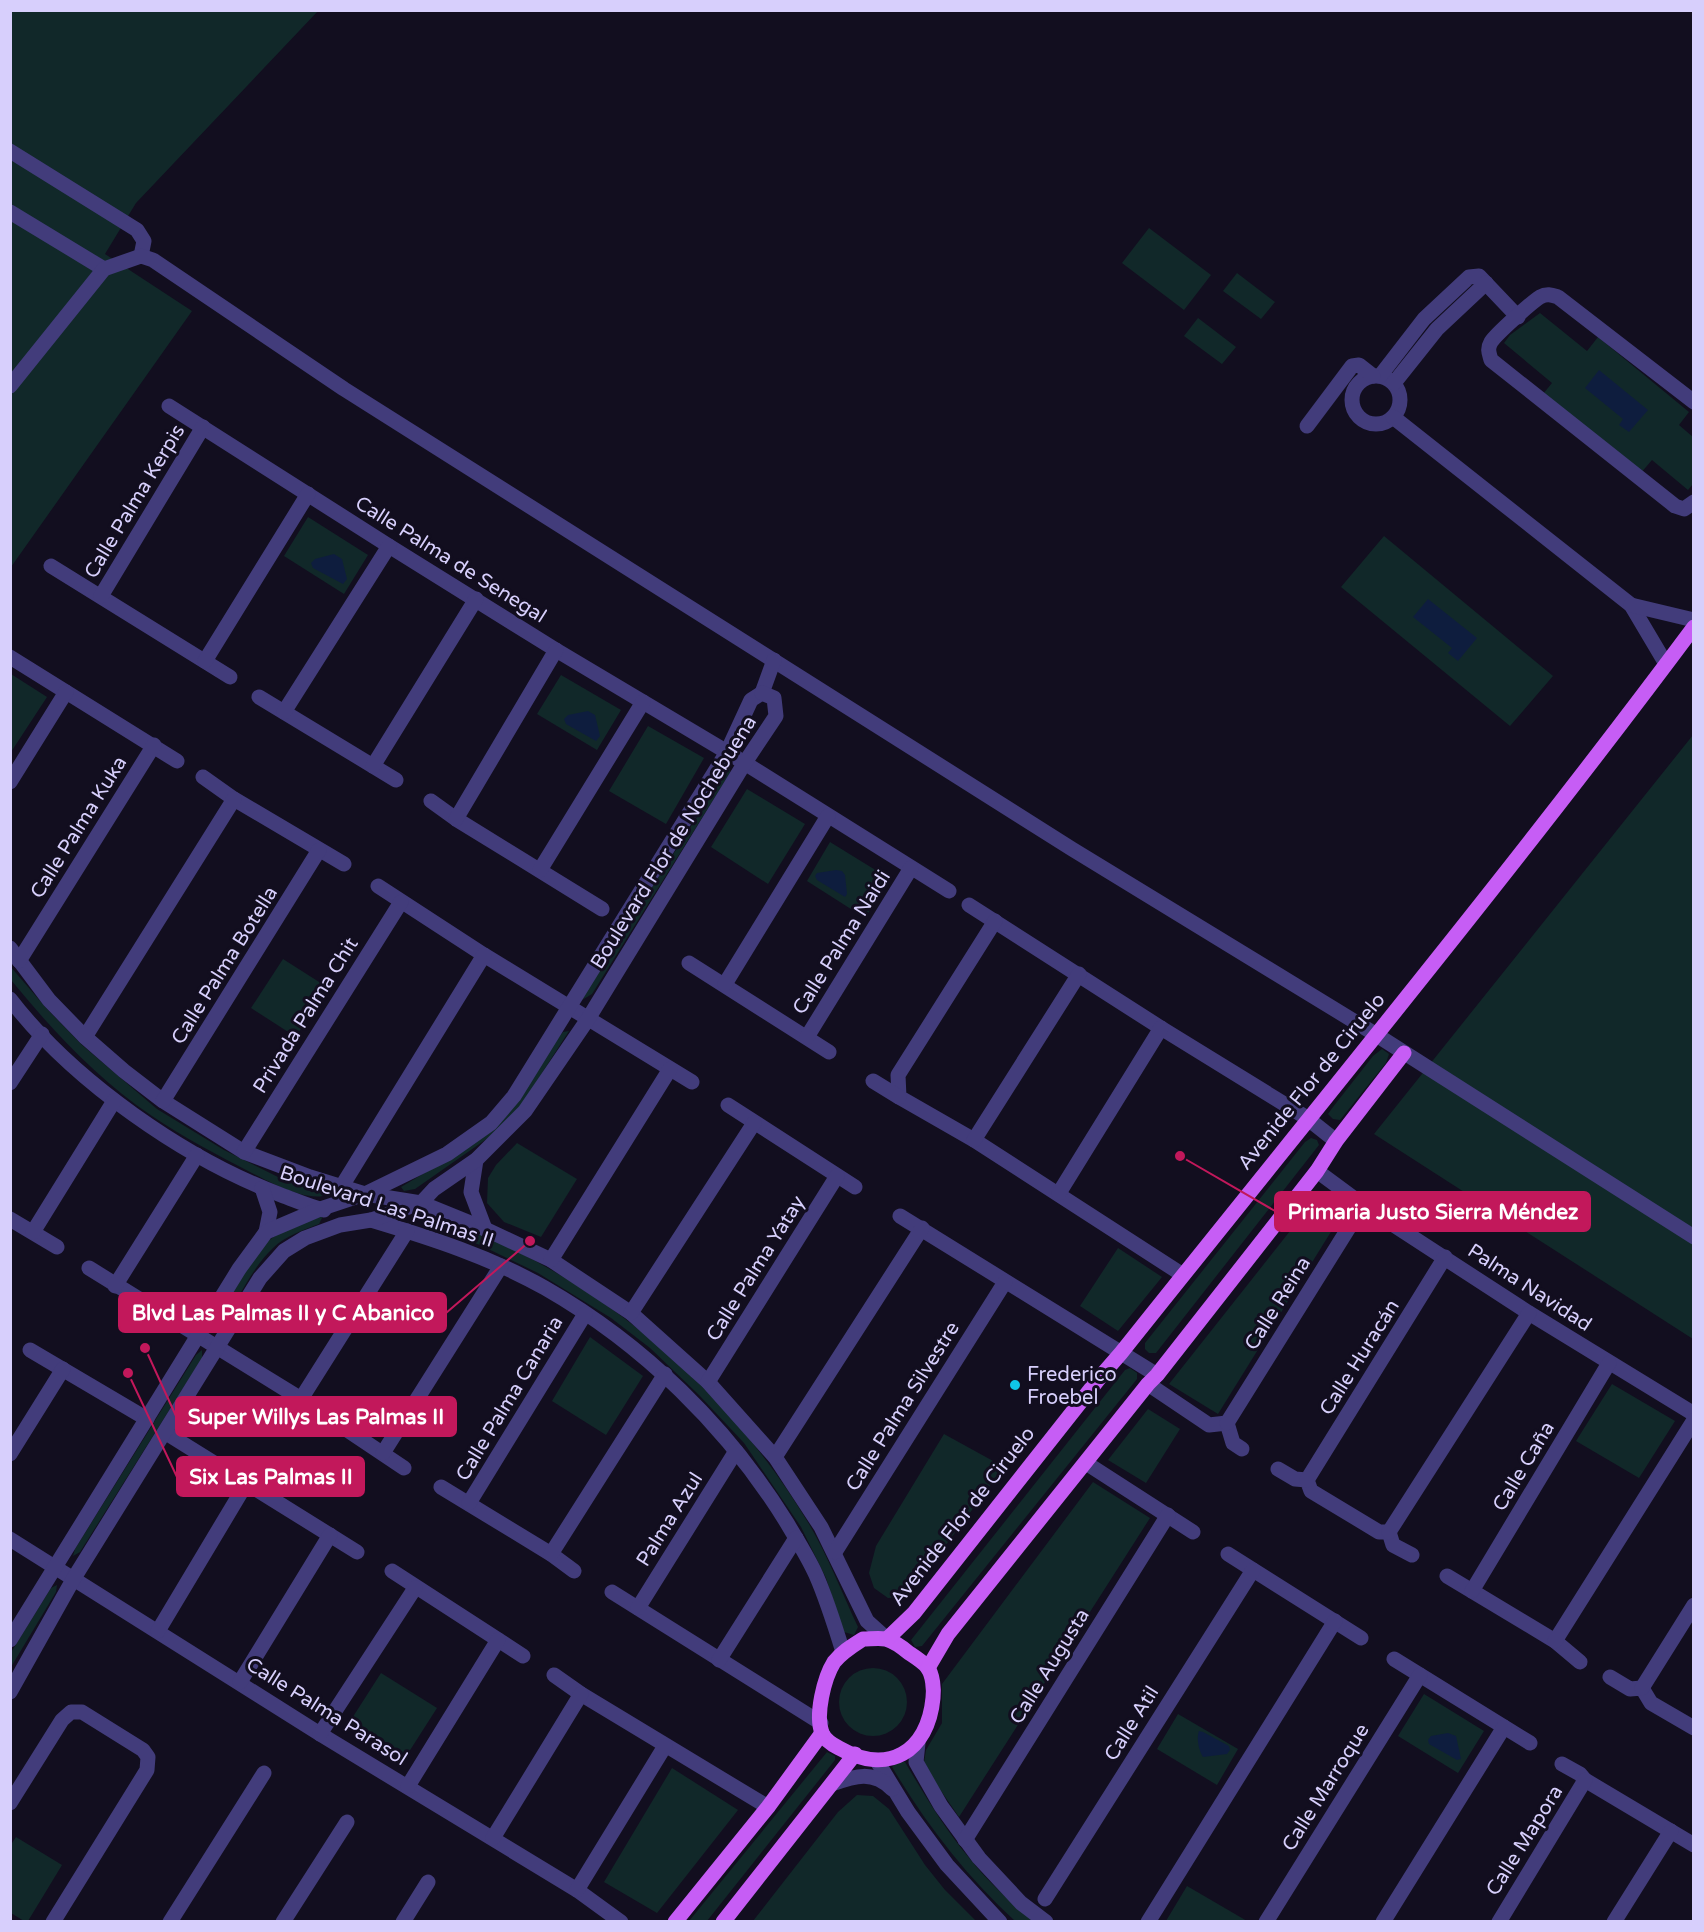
<svg xmlns="http://www.w3.org/2000/svg" width="1704" height="1932" viewBox="0 0 1704 1932" font-family="'Varela Round',sans-serif">
<style>
.green{fill:#112829}
.water{fill:#0e1d3e}
.lines{fill:none;stroke-linecap:round;stroke-linejoin:round}
.minor{stroke:#423c7b;stroke-width:15}
.major{stroke:#c65df5;stroke-width:15}
.poi-dot{fill:#0fc5e8;stroke:#120e1f;stroke-width:2}
.labels{text-anchor:middle;stroke-width:6;stroke-linejoin:round;paint-order:stroke}
.street-label{font-size:20px;fill:#d7cffc;stroke:#120e1f}
.poi-label{font-size:20px;fill:#d7cffc;stroke:#120e1f;text-anchor:start}
.leader{fill:none;stroke:#c2185b;stroke-width:2}
.callout-dot{fill:#c2185b;stroke:#120e1f;stroke-width:2}
.callout{fill:#c2185b;stroke:#c2185b;stroke-width:2}
.callout-label{font-size:21px;text-anchor:middle;font-weight:bold;fill:#fff}
</style>
<rect width="100%" height="100%" fill="#120e1f"/>
<g class="green">
<path d="M11 11H318L136 203 105 254 192 311 11 567Z"/>
<path d="M1149 228 1211 275 1184 310 1122 263Z"/>
<path d="M1237 273 1275 302 1261 319 1223 291Z"/>
<path d="M1540 313 1587 351 1598 337 1689 412 1679 425 1693 437V484L1688 490 1652 460 1640 474 1543 394 1552 383 1504 343 1510 335Z"/>
<path d="M1198 318 1236 347 1222 364 1184 336Z"/>
<path d="M308 517 368 555 344 594 284 556Z"/>
<path d="M1384 536 1553 676 1510 726 1341 587Z"/>
<path d="M11 674 47 697 11 752Z"/>
<path d="M561 675 621 710 597 750 537 714Z"/>
<path d="M648 726 704 758 666 824 609 791Z"/>
<path d="M1693 735V1339L1374 1134Z"/>
<path d="M730 765V773L592 994 582 1000 588 988Z"/>
<path d="M747 789 805 824 768 884 711 847Z"/>
<path d="M830 842 890 879 865 918 807 881Z"/>
<path d="M283 959 327 987 296 1037 251 1008Z"/>
<path d="M10 966 47 1009 82 1045 157 1109 224 1150 280 1178 318 1189 323 1196C302 1200 269 1182 250 1172 217 1155 183 1137 152 1116 97 1079 52 1030 11 980Z"/>
<path d="M569 1031 522 1104 498 1131 415 1189 404 1191 401 1187 453 1156 563 1032Z"/>
<path d="M1382 1049 1389 1054 1386 1063 1340 1120 1333 1119 1328 1114 1333 1107 1373 1056Z"/>
<path d="M1311 1138 1317 1140 1319 1145 1156 1353H1149L1145 1349V1343L1305 1142Z"/>
<path d="M517 1143 577 1179 541 1237 504 1222 487 1203 488 1178 496 1165Z"/>
<path d="M1321 1201 1342 1214 1218 1414 1169 1384 1313 1202Z"/>
<path d="M413 1215C445 1215 483 1235 512 1249 633 1308 740 1408 809 1524 828 1556 842 1593 858 1627L854 1635 844 1632 826 1578 801 1527 744 1443 699 1395 650 1348 611 1318 538 1273 480 1245 423 1223Z"/>
<path d="M323 1216 319 1224C304 1230 285 1236 273 1248 252 1268 238 1299 223 1324L215 1329 216 1321C230 1297 248 1261 267 1242 282 1228 305 1223 323 1216Z"/>
<path d="M1118 1248 1162 1277 1118 1331 1080 1306Z"/>
<path d="M590 1337 643 1376 606 1435 552 1401Z"/>
<path d="M202 1350V1358L80 1552 73 1556 75 1549 196 1355Z"/>
<path d="M1130 1368 1137 1373V1379L922 1646 915 1647 911 1640 1125 1370Z"/>
<path d="M1612 1384 1675 1421 1639 1478 1576 1441Z"/>
<path d="M1148 1409 1180 1429 1146 1483 1108 1460Z"/>
<path d="M944 1434 1004 1467 907 1597 888 1598 874 1588 869 1573 876 1546Z"/>
<path d="M1093 1482 1150 1518 959 1817 937 1785 924 1762 926 1750 942 1723V1684Z"/>
<path d="M57 1585 56 1592 11 1667 10 1654 51 1588Z"/>
<circle cx="873" cy="1702" r="34"/>
<path d="M381 1673 437 1708 405 1758 349 1723Z"/>
<path d="M1424 1694 1484 1731 1458 1773 1398 1736Z"/>
<path d="M1178 1714 1238 1749 1217 1785 1157 1749Z"/>
<path d="M827 1752 835 1756V1760L707 1921H689Z"/>
<path d="M898 1761 905 1762C925 1796 945 1829 970 1859 988 1882 1011 1902 1033 1921H1015C966 1876 926 1824 892 1767Z"/>
<path d="M672 1768 738 1810 657 1913 604 1882Z"/>
<path d="M857 1795 873 1796 889 1809 925 1865 945 1890 976 1921H753L838 1812Z"/>
<path d="M16 1837 62 1865 28 1921H24L11 1913 10 1846Z"/>
<path d="M1187 1886 1247 1921H1166Z"/>
</g>
<g class="water">
<path d="M1599 370 1648 410 1629 432 1619 425 1623 419 1585 388Z"/>
<path d="M334 554 342 559 347 579 343 584 313 568 311 563 315 559Z"/>
<path d="M1428 599 1477 638 1458 661 1448 653 1452 648 1413 617Z"/>
<path d="M588 711 595 715 600 736 596 741 566 724 564 719 568 715Z"/>
<path d="M836 870 842 871 845 875 847 894 845 897 817 880 815 876 817 873Z"/>
<path d="M1199 1731 1203 1732 1229 1746 1230 1750 1227 1754 1203 1757C1199 1751 1196 1738 1199 1731Z"/>
<path d="M1448 1733 1456 1736 1461 1759 1457 1760 1429 1744 1428 1740 1431 1736Z"/>
</g>
<g class="lines">
<g class="minor">
<path d="M10 151 137 230 144 241 141 256"/>
<path d="M10 212 104 269"/>
<circle cx="1376" cy="400" r="24"/>
<path d="M1380 376 1424 319 1469 277 1479 276 1518 317"/>
<path d="M1394 383 1437 329 1486 283"/>
<path d="M10 386 104 269 141 256 153 260 344 389 1072 849 1375 1034 1694 1237"/>
<path d="M1694 402 1558 297C1552 295 1547 293 1540 297 1532 302 1496 334 1491 342 1487 349 1489 353 1491 360L1675 506 1684 509 1694 502"/>
<path d="M169 406 389 546 556 650 727 752 949 891"/>
<path d="M1393 417 1631 605 1666 664"/>
<path d="M1307 426 1352 366 1359 365 1373 376"/>
<path d="M51 566 230 677"/>
<path d="M101 596 203 427"/>
<path d="M1631 605 1694 620"/>
<path d="M10 657 177 761"/>
<path d="M205 661 308 494"/>
<path d="M762 693 774 660"/>
<path d="M259 697 396 780"/>
<path d="M284 712 389 546"/>
<path d="M373 766 476 599"/>
<path d="M203 777 234 799 344 864"/>
<path d="M10 782 66 692"/>
<path d="M431 801 456 819 602 909"/>
<path d="M456 819 556 650"/>
<path d="M540 870 643 702"/>
<path d="M378 886 484 955 692 1082"/>
<path d="M969 905 1161 1028 1307 1118 1336 1141"/>
<path d="M995 921 898 1075 899 1097 974 1140 1183 1275"/>
<path d="M10 948 49 1000 85 1037 124 1071 163 1101 244 1152 310 1177 365 1194 421 1203 485 1229 551 1260 631 1313 708 1382 775 1457 821 1527 867 1621 887 1639"/>
<path d="M19 961 154 745"/>
<path d="M689 963 829 1052"/>
<path d="M725 984 828 816"/>
<path d="M10 999C73 1081 185 1159 281 1195 295 1200 310 1207 324 1210"/>
<path d="M85 1037 234 799"/>
<path d="M807 1037 911 868"/>
<path d="M873 1081 899 1097"/>
<path d="M10 1083 42 1034"/>
<path d="M163 1101 319 850"/>
<path d="M728 1105 855 1187"/>
<path d="M974 1140 1079 974"/>
<path d="M244 1152 401 902"/>
<path d="M476 1160 471 1192 485 1229"/>
<path d="M1317 1171 1363 1205 1529 1313 1694 1414"/>
<path d="M342 1186 484 955"/>
<path d="M262 1188 270 1212 266 1232"/>
<path d="M1059 1193 1161 1028"/>
<path d="M900 1216 1157 1375"/>
<path d="M10 1219 57 1247"/>
<path d="M371 1220C431 1238 490 1257 545 1288 643 1344 728 1427 787 1523 797 1540 808 1557 816 1575 827 1600 835 1626 843 1652"/>
<path d="M33 1232 114 1101"/>
<path d="M551 1260 670 1069"/>
<path d="M89 1268 301 1399 404 1468"/>
<path d="M115 1286 197 1155"/>
<path d="M631 1313 754 1123"/>
<path d="M30 1350 147 1419"/>
<path d="M708 1382 837 1176"/>
<path d="M1148 1384 1209 1425 1227 1423 1233 1443 1242 1449"/>
<path d="M301 1399 407 1231"/>
<path d="M1227 1423 1363 1205"/>
<path d="M166 1433 357 1552"/>
<path d="M383 1453 501 1266"/>
<path d="M10 1454 63 1369"/>
<path d="M775 1457 922 1228"/>
<path d="M1086 1463 1193 1532"/>
<path d="M1278 1469 1295 1479 1307 1480 1311 1491 1379 1532H1389L1393 1545 1412 1555"/>
<path d="M1307 1480 1445 1257"/>
<path d="M441 1487 551 1554 574 1571"/>
<path d="M469 1503 585 1314"/>
<path d="M1389 1532 1529 1313"/>
<path d="M10 1539 320 1734 577 1890 621 1922"/>
<path d="M835 1552 1005 1282"/>
<path d="M551 1554 665 1374"/>
<path d="M1228 1554 1361 1638"/>
<path d="M392 1571 523 1656"/>
<path d="M1447 1576 1555 1641 1580 1662"/>
<path d="M1472 1591 1609 1363"/>
<path d="M612 1592 821 1723"/>
<path d="M638 1608 736 1451"/>
<path d="M158 1631 246 1484"/>
<path d="M10 1640 239 1269 266 1232 320 1209 365 1194 447 1154 491 1123 514 1096 727 752 751 700 762 693"/>
<path d="M1555 1641 1694 1420"/>
<path d="M1394 1659 1530 1743"/>
<path d="M719 1660 796 1538"/>
<path d="M554 1675 581 1694 768 1807"/>
<path d="M1610 1677 1630 1689 1642 1688 1651 1703 1694 1728"/>
<path d="M240 1682 330 1535"/>
<path d="M1642 1688 1694 1605"/>
<path d="M10 1692 74 1578 260 1278 284 1251 305 1238 340 1225 371 1220 421 1203 434 1189 476 1160 525 1111 588 1019 744 764 776 716 774 698 762 693"/>
<path d="M320 1734 415 1588"/>
<path d="M918 1743 916 1762 941 1806 979 1858 1021 1903 1046 1922"/>
<path d="M877 1761 908 1812 947 1865 1000 1922"/>
<path d="M1562 1764 1580 1774 1585 1780 1694 1845"/>
<path d="M832 1784C855 1776 873 1770 892 1789"/>
<path d="M408 1786 498 1640"/>
<path d="M10 1803 62 1720 71 1712H82L143 1750 148 1757 147 1770 53 1922"/>
<path d="M493 1838 581 1694"/>
<path d="M965 1840 1168 1515"/>
<path d="M577 1890 665 1746"/>
<path d="M1045 1899 1253 1570"/>
<path d="M170 1922 264 1773"/>
<path d="M283 1922 347 1822"/>
<path d="M403 1922 428 1882"/>
<path d="M1148 1922 1335 1621"/>
<path d="M1266 1922 1420 1675"/>
<path d="M1383 1922 1504 1727"/>
<path d="M1499 1922 1585 1780"/>
<path d="M1614 1922 1671 1831"/>
</g>
<g class="major">
<path d="M863 1639C870 1639 879 1638 886 1639 893 1641 903 1648 909 1653 915 1657 923 1662 927 1667 933 1674 934 1690 933 1698 928 1752 888 1776 839 1748 833 1745 825 1740 822 1733 815 1715 824 1678 834 1662 842 1652 852 1646 863 1639Z"/>
<path d="M887 1639 914 1613 1101 1376 1121 1353C1313 1112 1510 874 1694 627"/>
<path d="M928 1668 948 1634 1148 1384 1157 1375 1317 1171 1336 1141 1404 1053"/>
<path d="M675 1922 768 1807 822 1733"/>
<path d="M723 1922 855 1754"/>
</g>
</g>
<circle class="poi-dot" cx="1015" cy="1385" r="6"/>
<g class="labels">
<g class="street-label">
<text transform="translate(134 501) rotate(-59)" y="7">Calle Palma Kerpis</text>
<text transform="translate(451 559) rotate(32)" y="7">Calle Palma de Senegal</text>
<text transform="translate(78 827) rotate(-58)" y="7">Calle Palma Kuka</text>
<text transform="translate(673 842) rotate(-58)" y="7">Boulevard Flor de Nochebuena</text>
<text transform="translate(841 942) rotate(-58)" y="7">Calle Palma Naidi</text>
<text transform="translate(224 965) rotate(-58)" y="7">Calle Palma Botella</text>
<text transform="translate(305 1015) rotate(-58)" y="7">Privada Palma Chit</text>
<text transform="translate(1311 1081) rotate(-51)" y="7">Avenide Flor de Ciruelo</text>
<text transform="translate(387 1206) rotate(18)" y="7">Boulevard Las Palmas II</text>
<text transform="translate(755 1268) rotate(-58)" y="7">Calle Palma Yatay</text>
<text transform="translate(1530 1287) rotate(33)" y="7">Palma Navidad</text>
<text transform="translate(1277 1303) rotate(-58)" y="7">Calle Reina</text>
<text transform="translate(1359 1357) rotate(-58)" y="7">Calle Huracán</text>
<text transform="translate(509 1398) rotate(-59)" y="7">Calle Palma Canaria</text>
<text transform="translate(902 1406) rotate(-58)" y="7">Calle Palma Silvestre</text>
<text transform="translate(1523 1466) rotate(-59)" y="7">Calle Caña</text>
<text transform="translate(962 1516) rotate(-52)" y="7">Avenide Flor de Ciruelo</text>
<text transform="translate(669 1519) rotate(-58)" y="7">Palma Azul</text>
<text transform="translate(1049 1666) rotate(-58)" y="7">Calle Augusta</text>
<text transform="translate(327 1711) rotate(32)" y="7">Calle Palma Parasol</text>
<text transform="translate(1131 1723) rotate(-58)" y="7">Calle Atil</text>
<text transform="translate(1325 1787) rotate(-58)" y="7">Calle Marroque</text>
<text transform="translate(1524 1840) rotate(-58)" y="7">Calle Mapora</text>
</g>
<g class="poi-label">
<text x="1027" y="1381">Frederico<tspan x="1027" dy="23">Froebel</tspan></text>
</g>
</g>
<path class="leader" d="M1180 1156L1275 1211M530 1241L446 1313M145 1348L176 1416M128 1373L177 1477"/>
<g class="callout-dot">
<circle cx="1180" cy="1156" r="6"/>
<circle cx="530" cy="1241" r="6"/>
<circle cx="145" cy="1348" r="6"/>
<circle cx="128" cy="1373" r="6"/>
</g>
<g class="callout">
<rect x="1275" y="1192" width="315" height="39" rx="6"/>
<rect x="119" y="1293" width="327" height="39" rx="6"/>
<rect x="176" y="1397" width="280" height="39" rx="6"/>
<rect x="177" y="1457" width="187" height="39" rx="6"/>
</g>
<g class="callout-label">
<text x="1433" y="1219">Primaria Justo Sierra Méndez</text>
<text x="283" y="1320">Blvd Las Palmas II y C Abanico</text>
<text x="316" y="1424">Super Willys Las Palmas II</text>
<text x="271" y="1484">Six Las Palmas II</text>
</g>
<rect width="1704" height="1932" fill="none" stroke="#d7cffc" stroke-width="24"/>
</svg>
